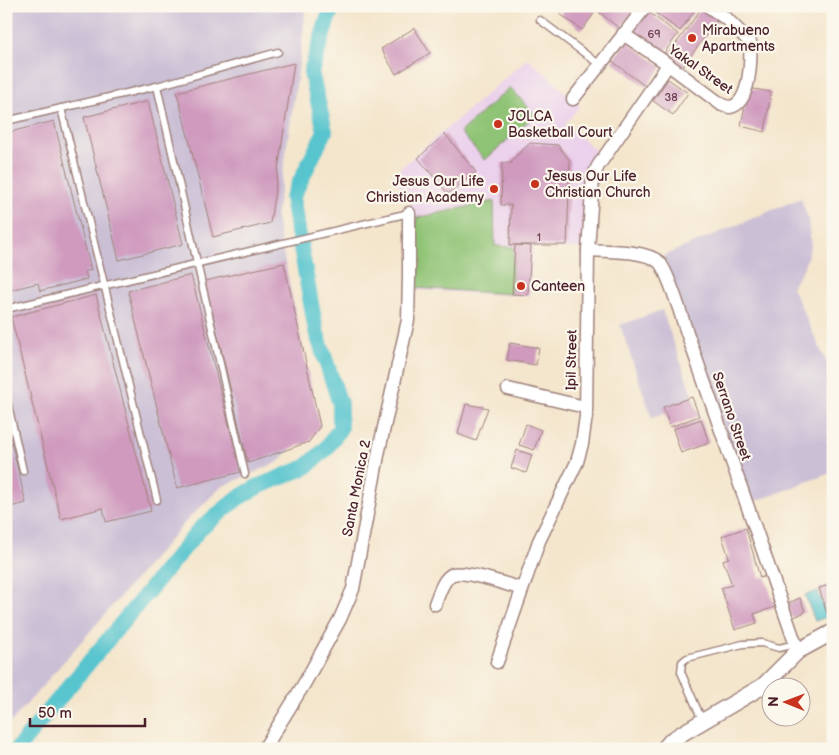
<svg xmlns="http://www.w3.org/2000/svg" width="839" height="755" viewBox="0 0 839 755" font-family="'Balsamiq Sans',sans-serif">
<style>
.built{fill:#ebd1eb}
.industrial{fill:#cbbfd5}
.green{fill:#8fc374;stroke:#6c7150}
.water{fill:#58c5ce;stroke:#51727c}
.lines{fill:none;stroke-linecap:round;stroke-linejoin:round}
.canal{stroke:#58c5ce;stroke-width:16}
.building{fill:#cf9abe}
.service-casing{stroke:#9f827c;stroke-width:9}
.minor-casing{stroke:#9f827c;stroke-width:15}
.tertiary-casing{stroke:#9f827c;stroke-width:18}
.service{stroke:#fff;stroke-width:6}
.minor{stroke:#fff;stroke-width:12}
.tertiary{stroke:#fff;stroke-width:15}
.poi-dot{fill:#c8321e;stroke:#fbf7ec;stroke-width:2}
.labels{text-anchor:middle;stroke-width:4.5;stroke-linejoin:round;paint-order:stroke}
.number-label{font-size:11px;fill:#6b3e50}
.poi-label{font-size:14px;fill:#4a1f2b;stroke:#fbf7ec;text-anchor:start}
.street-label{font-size:14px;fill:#4a1f2b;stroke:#fbf7ec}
</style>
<rect width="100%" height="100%" fill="#fbf7ec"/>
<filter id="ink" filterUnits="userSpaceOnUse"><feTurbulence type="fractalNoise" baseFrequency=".02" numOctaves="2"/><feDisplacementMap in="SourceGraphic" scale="10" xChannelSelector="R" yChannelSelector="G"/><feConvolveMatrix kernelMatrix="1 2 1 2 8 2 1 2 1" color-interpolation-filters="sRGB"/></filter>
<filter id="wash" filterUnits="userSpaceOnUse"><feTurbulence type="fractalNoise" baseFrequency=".0096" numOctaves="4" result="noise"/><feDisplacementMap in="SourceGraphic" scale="20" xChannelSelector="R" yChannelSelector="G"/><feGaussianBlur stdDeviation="1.12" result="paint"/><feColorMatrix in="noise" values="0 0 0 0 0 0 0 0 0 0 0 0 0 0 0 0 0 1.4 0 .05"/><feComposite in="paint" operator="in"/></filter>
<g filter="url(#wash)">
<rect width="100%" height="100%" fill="#f4e6cd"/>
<path class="built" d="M528 58 580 106 565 124 599 153 586 171 583 248 533 247 529 296 412 290 411 204 393 175Z"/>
<g class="industrial">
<path d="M6 6H306L300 58 276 218 315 409 307 433 278 462 221 487 187 520 6 728Z"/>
<path d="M801 198 808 220 811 246 803 269 792 287 829 368 833 370V472L751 503 663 256Z"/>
<path d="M662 310 695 403 652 418 620 325Z"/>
</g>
<g class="green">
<path d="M510 87 535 115 485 160 460 132Z"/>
<path d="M494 201 495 246 514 247 511 294 415 288 416 218Z"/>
</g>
<path class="water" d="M818 591 827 617 815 621 805 595Z"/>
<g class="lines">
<path class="canal" d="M17 749 200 529 238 498 257 487 306 467 326 449 340 428V404L316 331 292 198 325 131 311 72 328 18 333 6"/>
</g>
<g id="blocks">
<g class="building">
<path d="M566 6H587L595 12 582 30 560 14Z"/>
<path d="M604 6H638L620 29 599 12Z"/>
<path d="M652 6H696L697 7 680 31 650 9Z"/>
<path d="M703 6 719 18 680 70 665 59Z"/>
<path d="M720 6H734L731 13Z"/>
<path d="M647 11 678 34 662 56 631 34Z"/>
<path d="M414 28 430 53 396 74 381 49Z"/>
<path d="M627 41 662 67 646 87 612 61Z"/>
<path d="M294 63 270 223 213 237 177 92Z"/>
<path d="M668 79 688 93 673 115 653 101Z"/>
<path d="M748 88 771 92 765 132 741 126Z"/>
<path d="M148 101 183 244 119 260 84 117Z"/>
<path d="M54 121 91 270 85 271 87 279 40 291 38 283 6 291V133Z"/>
<path d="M445 134 476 172 448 194 418 158Z"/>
<path d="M530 143 558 145 570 161 567 245H510L511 205H501L502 163H512V160Z"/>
<path d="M515 245 531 246 528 295 512 294Z"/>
<path d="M284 263 320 426 309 442 248 463 205 281Z"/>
<path d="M191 275 241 472 177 488 128 291Z"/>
<path d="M96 295 151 511 106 522 103 508 61 519 11 317Z"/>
<path d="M510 343 539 348 536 365 507 360Z"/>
<path d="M692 397 699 416 670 427 663 407Z"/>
<path d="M466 404 488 408 476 441 458 434Z"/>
<path d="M701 419 709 443 681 453 673 429Z"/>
<path d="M526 424 541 430 534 450 519 445Z"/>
<path d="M7 425 26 503 6 508V426Z"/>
<path d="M517 450 532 455 526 473 511 468Z"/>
<path d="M746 528 760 578 765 576 775 607 754 614 757 623 735 630 721 588 732 585 723 560 729 558 722 536Z"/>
<path d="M833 584V615L828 617 819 588Z"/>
<path d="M800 598 805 612 792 618 786 604Z"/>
</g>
</g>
</g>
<g filter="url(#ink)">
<use href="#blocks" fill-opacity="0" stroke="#9f827c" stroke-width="1"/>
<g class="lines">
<defs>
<g id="service">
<path d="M540 20 600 65"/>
<path d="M157 86 245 474"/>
<path d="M61 108 157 500"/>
<path d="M6 121 157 86 278 52"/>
<path d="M6 309 409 213"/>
<path d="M6 396 23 471"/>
<path d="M702 720 681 672 682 662 687 658 743 644 762 643 779 648 796 644"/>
</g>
<g id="minor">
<path d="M623 34 662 60 722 105C725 106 728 107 730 107 751 104 751 57 750 42L728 20 708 6"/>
<path d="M573 99 646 6"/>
<path d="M588 250C606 251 645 250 659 262 667 270 681 314 685 327L798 651"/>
<path d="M508 389 585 407"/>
<path d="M435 604C439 594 443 578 453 574 465 570 509 585 522 589"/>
<path d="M497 662 539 541 577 462 582 444 586 416 588 250 593 177 598 166 668 65"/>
<path d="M264 749 304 684 340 619 353 589 379 450 408 320 409 276V213"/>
</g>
<path id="tertiary" d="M664 749 671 741 681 734 763 686 798 651 833 632"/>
</defs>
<use href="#service" class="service-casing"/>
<use href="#minor" class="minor-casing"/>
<use href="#tertiary" class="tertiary-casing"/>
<use href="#service" class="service"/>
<use href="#minor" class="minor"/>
<use href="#tertiary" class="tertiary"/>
</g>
</g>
<g class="poi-dot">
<circle cx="692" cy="38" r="5"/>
<circle cx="498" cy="124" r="5"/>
<circle cx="535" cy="184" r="5"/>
<circle cx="494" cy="189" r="5"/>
<circle cx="521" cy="286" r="5"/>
</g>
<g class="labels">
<g class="number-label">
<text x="654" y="38">69</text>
<text x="671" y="101">38</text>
<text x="539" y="241">1</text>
</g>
<g class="poi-label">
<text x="702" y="35">Mirabueno<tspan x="702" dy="16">Apartments</tspan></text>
<text x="508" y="121">JOLCA<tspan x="508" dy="16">Basketball Court</tspan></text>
<text x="545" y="181">Jesus Our Life<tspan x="545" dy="16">Christian Church</tspan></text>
<text x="484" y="186" text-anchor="end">Jesus Our Life<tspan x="484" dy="16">Christian Academy</tspan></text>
<text x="531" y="291">Canteen</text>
</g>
<g class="street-label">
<text transform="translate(701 69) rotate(35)" y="5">Yakal Street</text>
<text transform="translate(571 360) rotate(-89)" y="5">Ipil Street</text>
<text transform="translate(732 416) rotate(71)" y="5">Serrano Street</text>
<text transform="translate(356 488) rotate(-79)" y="5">Santa Monica 2</text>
</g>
</g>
<rect width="839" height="755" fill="none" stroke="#fbf7ec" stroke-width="25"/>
<g transform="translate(786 702) rotate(271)"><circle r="24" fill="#fbf7ec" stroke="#b4a19f"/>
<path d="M0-4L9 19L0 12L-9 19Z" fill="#c8321e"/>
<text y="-8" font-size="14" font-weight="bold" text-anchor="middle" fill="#4a1f2b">N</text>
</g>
<path d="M30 718v8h115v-8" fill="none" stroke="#4a1f2b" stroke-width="2.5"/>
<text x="38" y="718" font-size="15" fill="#4a1f2b" stroke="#fbf7ec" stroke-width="4" paint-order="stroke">50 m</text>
</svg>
